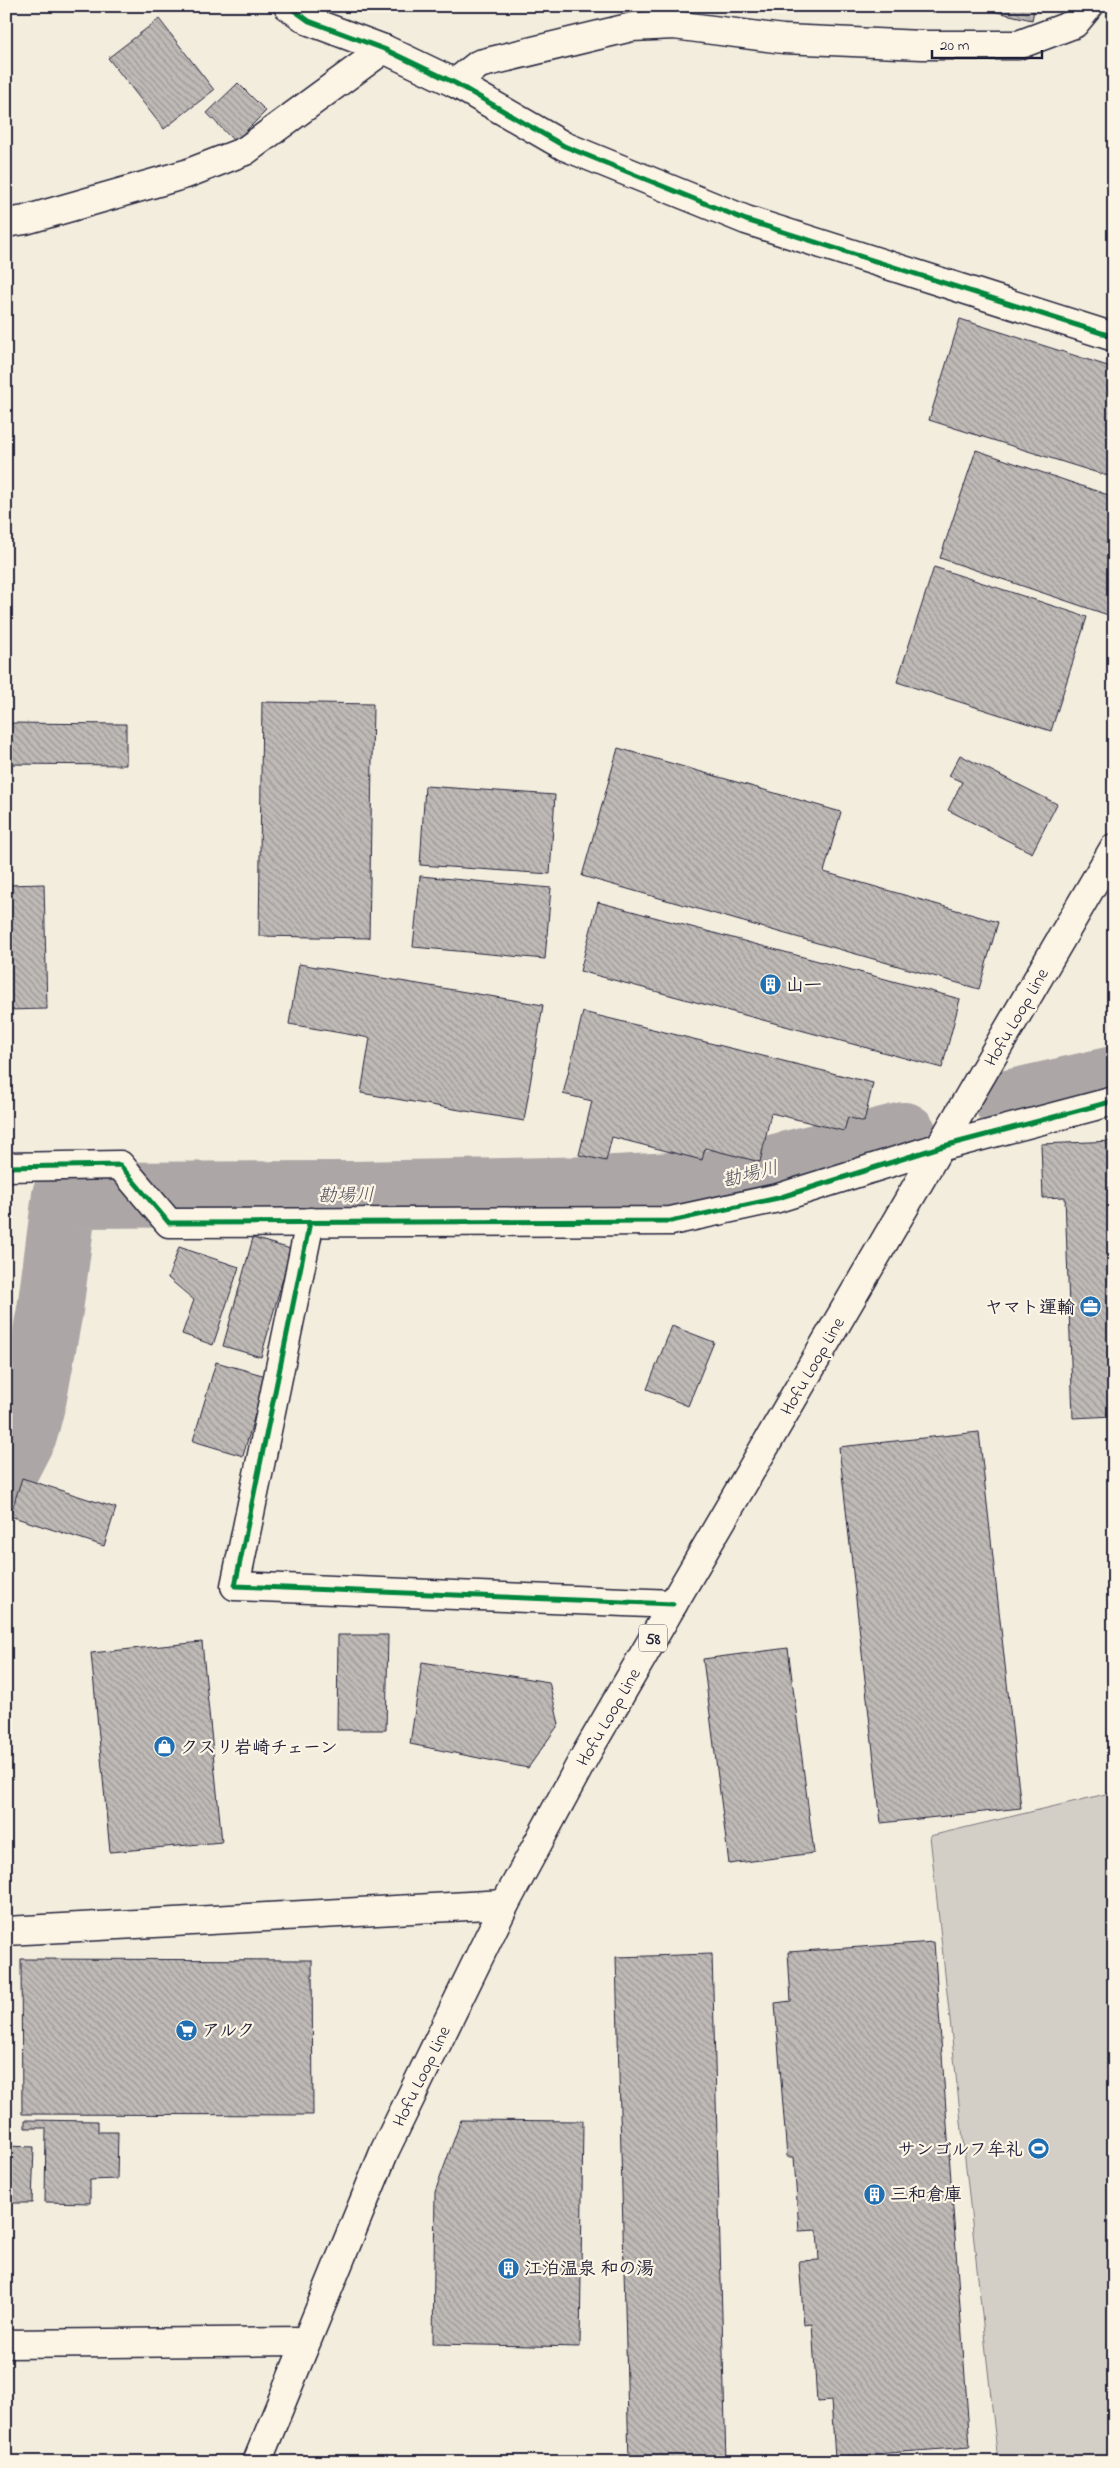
<svg xmlns="http://www.w3.org/2000/svg" width="1120" height="2468" viewBox="0 0 1120 2468" font-family="'Indie Flower','Klee One',sans-serif">
<style>
.grass{fill:#d4cfc6;stroke:#7b7880}
.lines{fill:none;stroke-linecap:round;stroke-linejoin:round}
.river{stroke:#aca7a6;stroke-width:66}
.building{fill:url(#building-back-hatch);stroke:#22223b}
.minor-casing{stroke:#22223b;stroke-width:31}
.primary-casing{stroke:#22223b;stroke-width:31}
.minor{stroke:#fcf5e5;stroke-width:28}
.primary{stroke:#fcf5e5;stroke-width:28}
.cycleway-casing{stroke:#fcf5e5;stroke-width:8}
.cycleway{stroke:#00873e;stroke-width:5}
.labels{text-anchor:middle;stroke-width:4.5;stroke-linejoin:round;paint-order:stroke}
.shield{fill:#fcf5e5;stroke:#63616e;stroke-width:1}
.shield-label{font-size:16px;font-weight:bold;fill:#22223b}
.poi-label{font-size:18px;font-weight:bold;fill:#22223b;stroke:#fcf5e5;text-anchor:start}
.street-label{font-size:18px;fill:#22223b;stroke:#fcf5e5}
.water-label{font-size:19px;font-style:italic;fill:#525160;stroke:#fcf5e5}
</style>
<defs>
<pattern id="building-back-hatch" width="6" height="6" patternUnits="userSpaceOnUse" patternTransform="scale(1.25)"><rect width="6" height="6" fill="#bfbab6"/><path d="M-1 5l2 2M0 0l6 6M5-1l2 2" fill="none" stroke="#9b9795"/></pattern>
</defs>
<rect width="100%" height="100%" fill="#f3edde"/>
<filter id="ink" filterUnits="userSpaceOnUse"><feTurbulence type="fractalNoise" baseFrequency=".02" numOctaves="2"/><feDisplacementMap in="SourceGraphic" scale="10" xChannelSelector="R" yChannelSelector="G"/><feConvolveMatrix kernelMatrix="1 2 1 2 8 2 1 2 1" color-interpolation-filters="sRGB"/></filter>
<g filter="url(#ink)">
<path class="grass" d="M1114 1792V2462H998L930 1836Z"/>
<g class="lines">
<g class="river">
<path d="M1008 1103 1114 1079"/>
<path d="M6 1469 25 1432 34 1397 50 1310 65 1195 351 1194 596 1189 712 1183 904 1135"/>
</g>
</g>
<g class="building">
<path d="M989 6H1035L1032 20 988 10Z"/>
<path d="M159 19 214 90 164 129 108 58Z"/>
<path d="M238 83 266 111 235 142 207 113Z"/>
<path d="M960 319 1114 368V478L929 420Z"/>
<path d="M976 450 1114 497V617L940 558Z"/>
<path d="M934 567 1087 617 1051 731 897 682Z"/>
<path d="M262 702 373 704 369 938 259 936Z"/>
<path d="M6 723 126 724V765L6 764Z"/>
<path d="M618 748 841 812 824 872 998 922 979 989 582 876Z"/>
<path d="M960 755 1057 804 1032 853 948 810 962 782 949 776Z"/>
<path d="M425 786 555 795 550 874 420 865Z"/>
<path d="M420 876 551 888 545 959 413 947Z"/>
<path d="M44 884 47 1009 6 1010V885Z"/>
<path d="M598 902 960 999 942 1068 580 971Z"/>
<path d="M299 964 543 1005 524 1121 361 1093 370 1038 289 1024Z"/>
<path d="M583 1012 873 1083 864 1122 848 1117 844 1131 771 1113 760 1162 705 1148 702 1160 612 1137 606 1161 579 1155 592 1101 563 1094Z"/>
<path d="M1114 1141V1416L1073 1418 1065 1197 1043 1198 1041 1144Z"/>
<path d="M253 1238 291 1249 261 1357 223 1346Z"/>
<path d="M179 1247 239 1267 213 1345 182 1334 194 1300 168 1278Z"/>
<path d="M672 1326 714 1342 688 1406 647 1389Z"/>
<path d="M216 1362 266 1376 243 1456 193 1441Z"/>
<path d="M979 1432 1021 1808 881 1823 839 1447Z"/>
<path d="M22 1478 116 1508 104 1546 10 1516Z"/>
<path d="M338 1635H388L386 1730H337Z"/>
<path d="M202 1642 222 1842 110 1852 91 1653Z"/>
<path d="M788 1648 814 1853 729 1864 703 1659Z"/>
<path d="M422 1662 549 1682 559 1724 528 1768 410 1744Z"/>
<path d="M934 1942 970 2447 835 2457 831 2401 817 2402 812 2324 804 2325 799 2261 819 2260 817 2230 799 2231 794 2157H787L775 2003 791 2001 788 1952Z"/>
<path d="M712 1954 726 2462H629L616 1957Z"/>
<path d="M21 1959 312 1960 313 2115 22 2114Z"/>
<path d="M6 2041 8 2137H6Z"/>
<path d="M25 2120 98 2121V2132H118L117 2179 90 2180V2203L45 2202 46 2128H25Z"/>
<path d="M461 2120 583 2121 580 2347 433 2344 435 2192Z"/>
<path d="M6 2146 34 2147 32 2203H6Z"/>
</g>
<g class="lines">
<defs>
<g id="minor">
<path d="M288 6 309 21 384 49 455 83 564 146 746 220 1114 337"/>
<path d="M455 83 479 64 632 27 674 25 783 39 922 45H1018L1074 24 1089 6"/>
<path d="M6 223 25 220 186 174 245 151 384 49"/>
<path d="M6 1167 120 1165 169 1223 671 1221 778 1198 940 1147 1114 1101"/>
<path d="M310 1222 235 1586 673 1604"/>
<path d="M6 1931 505 1904"/>
<path d="M6 2344 305 2341"/>
</g>
<path id="primary" d="M257 2462 385 2150 505 1904 586 1754 673 1604 1114 848"/>
</defs>
<use href="#minor" class="minor-casing"/>
<use href="#primary" class="primary-casing"/>
<use href="#minor" class="minor"/>
<use href="#primary" class="primary"/>
<defs>
<g id="cycleway">
<path d="M288 6 309 21 384 49 455 83 564 146 746 220 1114 337"/>
<path d="M6 1167 120 1165 169 1223 671 1221 778 1198 940 1147 1114 1101"/>
<path d="M310 1222 235 1586 673 1604"/>
</g>
</defs>
<use href="#cycleway" class="cycleway-casing"/>
<use href="#cycleway" class="cycleway"/>
</g>
</g>
<defs>
<symbol id="building-disc" viewBox="-11 -11 22 22"><circle r="9.5" fill="#1f6fb2" stroke="#fcf5e5"/><path d="M-4-6H4V6H1V3H-1V6H-4ZM-2.5-4.3h1.7v1.8h-1.7ZM.8-4.3h1.7v1.8H.8ZM-2.5-1h1.7V.8h-1.7ZM.8-1h1.7V.8H.8Z" fill="#fff"/></symbol>
<symbol id="office-disc" viewBox="-11 -11 22 22"><circle r="9.5" fill="#1f6fb2" stroke="#fcf5e5"/><path d="M-6-3h4V-5.5h4V-3h4V5H-6ZM-1-4.5V-3h2v-1.5ZM-6 0V1H6V0Z" fill="#fff"/></symbol>
<symbol id="shop-disc" viewBox="-11 -11 22 22"><circle r="9.5" fill="#1f6fb2" stroke="#fcf5e5"/><path d="M-5-2.5h2.3a2.7 3.5 0 0 1 5.4 0H5L5.5 6h-11ZM-1.5-2.5h3a1.5 2.3 0 0 0-3 0Z" fill="#fff"/></symbol>
<symbol id="supermarket-disc" viewBox="-11 -11 22 22"><circle r="9.5" fill="#1f6fb2" stroke="#fcf5e5"/><path d="M-6-5.5h2.5l.6 2H6L4.5 2H-2.5L-4.4-4H-6ZM-1.5 3.2a1.3 1.3 0 1 0 .1 0ZM3 3.2a1.3 1.3 0 1 0 .1 0Z" fill="#fff"/></symbol>
<symbol id="stadium-disc" viewBox="-11 -11 22 22"><circle r="9.5" fill="#1f6fb2" stroke="#fcf5e5"/><path d="M0-5a6.5 5 0 1 0 0 10a6.5 5 0 1 0 0-10ZM-3.5-1.8h7v3.6h-7Z" fill="#fff"/></symbol>
</defs>
<g fill-rule="evenodd">
<use href="#building-disc" x="758" y="972" width="25" height="25"/>
<use href="#office-disc" x="1078" y="1294" width="25" height="25"/>
<use href="#shop-disc" x="152" y="1734" width="25" height="25"/>
<use href="#supermarket-disc" x="174" y="2018" width="25" height="25"/>
<use href="#stadium-disc" x="1026" y="2136" width="25" height="25"/>
<use href="#building-disc" x="862" y="2182" width="25" height="25"/>
<use href="#building-disc" x="496" y="2256" width="25" height="25"/>
</g>
<g class="labels">
<rect class="shield" x="639" y="1624.5" width="28" height="27" rx="4"/>
<g class="shield-label">
<text x="653" y="1644">58</text>
</g>
<g class="poi-label">
<text x="786" y="991">山一</text>
<text x="1075" y="1313" text-anchor="end">ヤマト運輸</text>
<text x="180" y="1753">クスリ岩崎チェーン</text>
<text x="202" y="2036">アルク</text>
<text x="1023" y="2155" text-anchor="end">サンゴルフ牟礼</text>
<text x="890" y="2200">三和倉庫</text>
<text x="524" y="2274">江泊温泉 和の湯</text>
</g>
<g class="street-label">
<text transform="translate(1016 1017) rotate(-60)" y="6">Hofu Loop Line</text>
<text transform="translate(812 1366) rotate(-60)" y="6">Hofu Loop Line</text>
<text transform="translate(608 1717) rotate(-60)" y="6">Hofu Loop Line</text>
<text transform="translate(421 2076) rotate(-64)" y="6">Hofu Loop Line</text>
</g>
<g class="water-label">
<text transform="translate(750 1173) rotate(-14)" y="7">勘場川</text>
<text transform="translate(346 1194) rotate(-1)" y="7">勘場川</text>
</g>
</g>
<rect width="1120" height="2468" fill="none" stroke="#fcf5e5" stroke-width="25"/>
<rect x="12" y="12" width="1095" height="2443" fill="none" stroke="#22223b" stroke-width="2" filter="url(#ink)"/>
<path d="M932 50v8h110v-8" fill="none" stroke="#22223b" stroke-width="2.5"/>
<text x="940" y="50" font-size="15" fill="#22223b" stroke="#fcf5e5" stroke-width="4" paint-order="stroke">20 m</text>
</svg>
